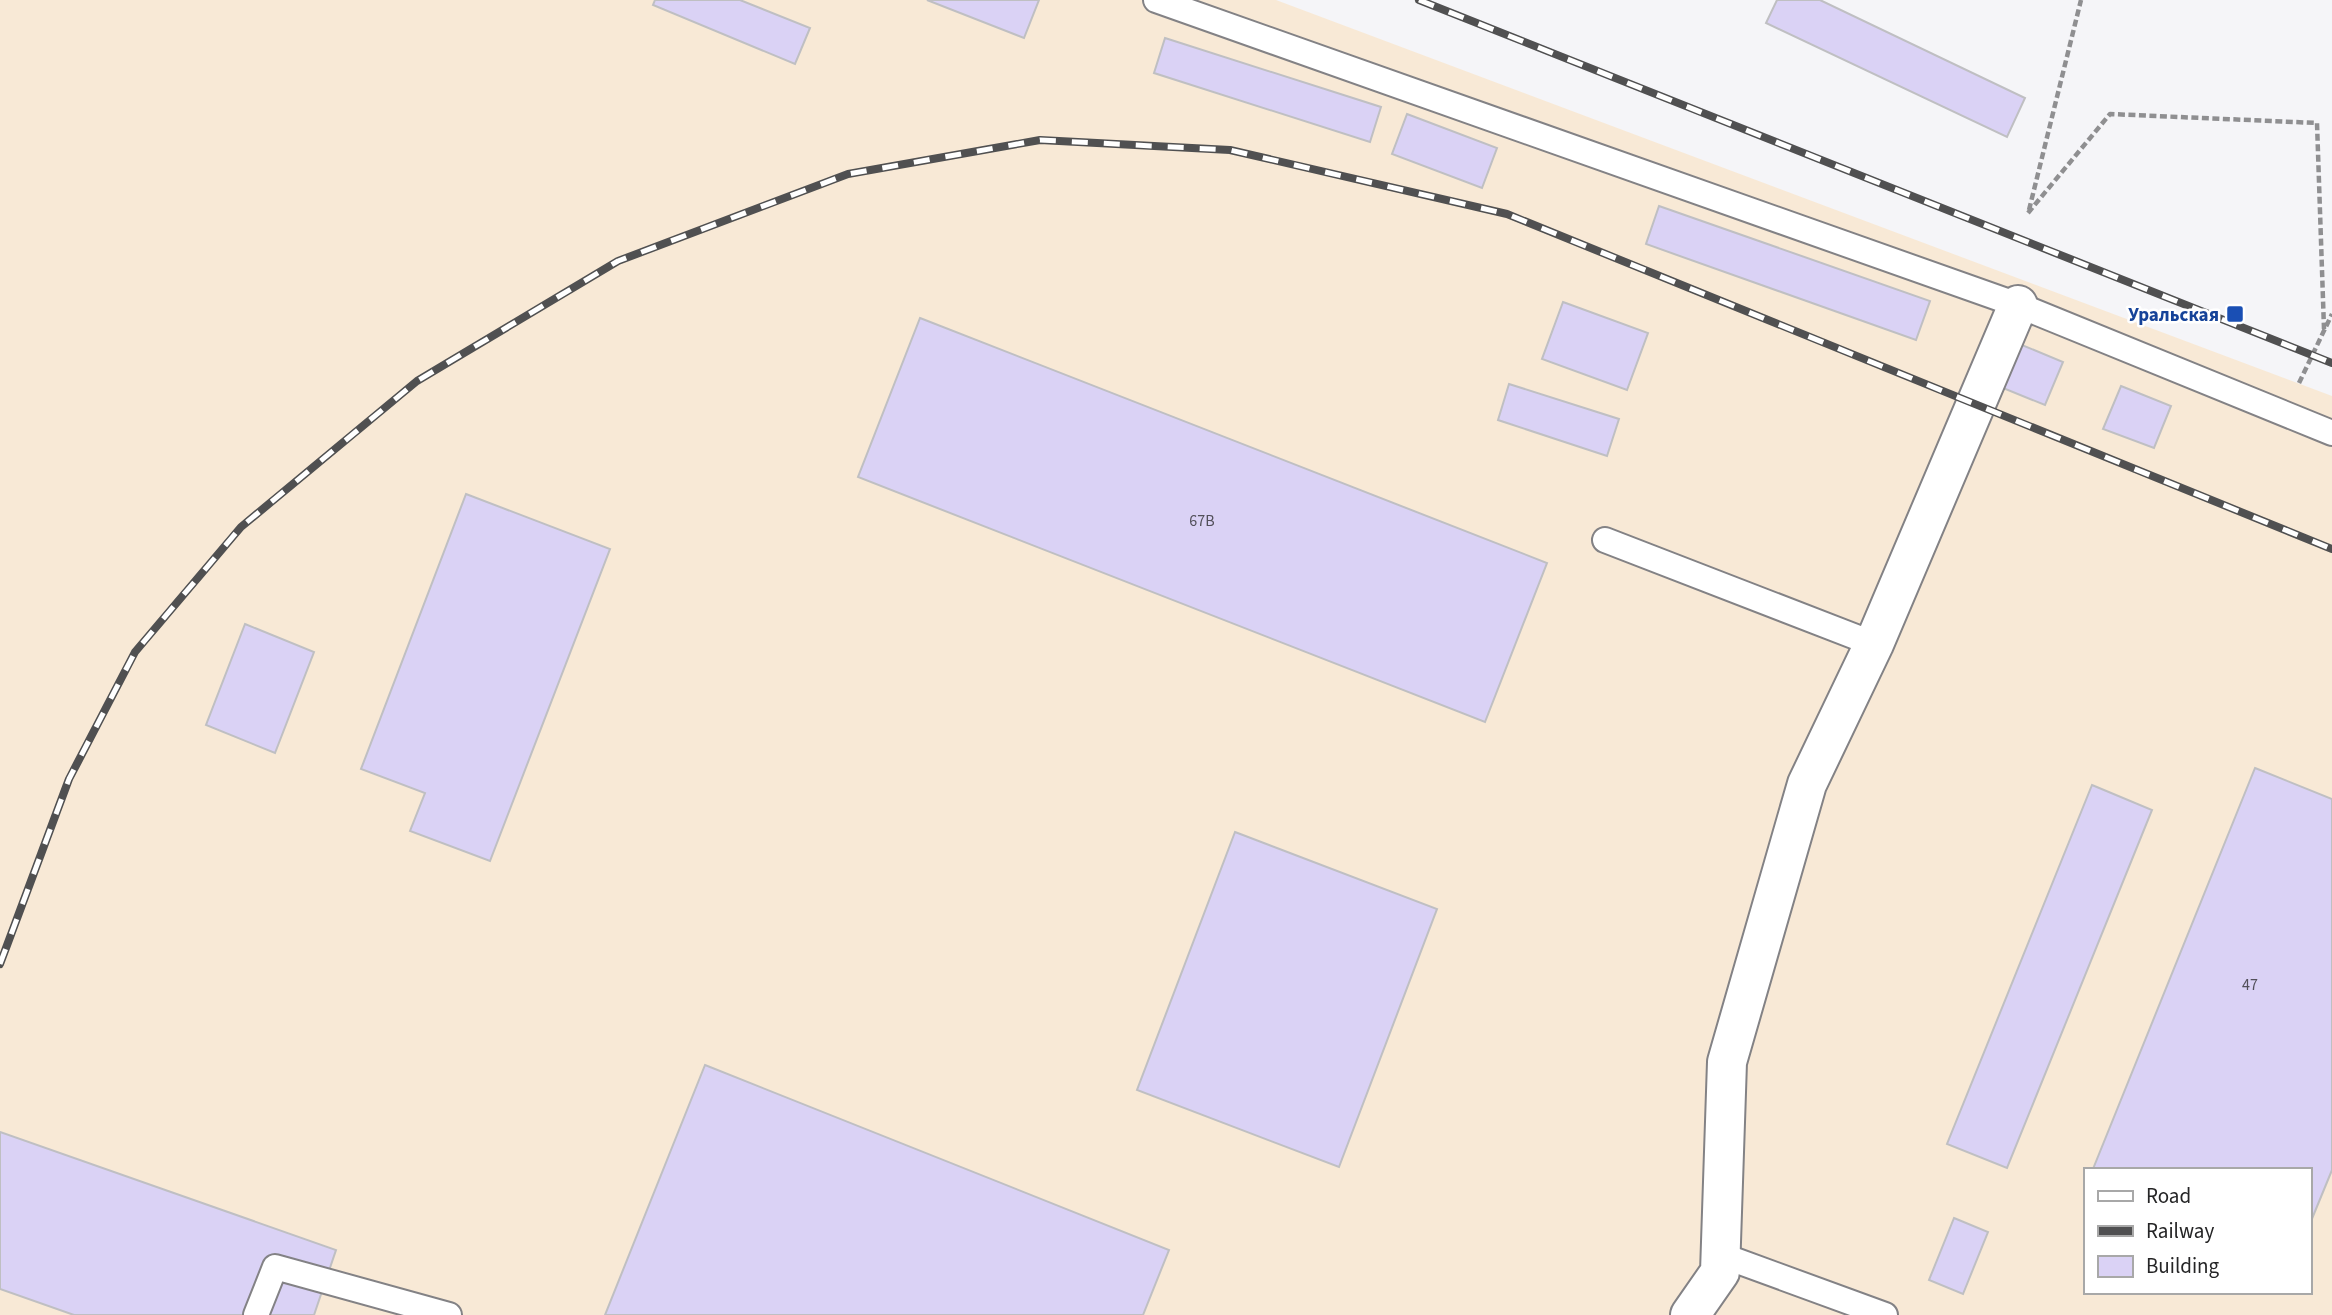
<svg xmlns="http://www.w3.org/2000/svg" width="2332" height="1315" viewBox="0 0 2332 1315" font-family="'Source Sans 3',sans-serif">
<style>
.industrial{fill:#f8e9d6;fill-rule:evenodd}
.building{fill:#dad2f5;stroke:#bfbfc2;stroke-width:2}
.lines{fill:none;stroke-linecap:round;stroke-linejoin:round}
.service-casing{stroke:#838285;stroke-width:28}
.minor-casing{stroke:#838285;stroke-width:42}
.path{stroke:#8f8f91;stroke-width:4.5;stroke-dasharray:7 3.5;stroke-linecap:butt}
.service{stroke:#fff;stroke-width:24}
.minor{stroke:#fff;stroke-width:38}
.rail-casing{stroke:#505051;stroke-width:8}
.rail{stroke:#fff;stroke-width:5;stroke-dasharray:16;stroke-linecap:butt}
.transit-dot{fill:#1a4fb4;stroke:#fff;stroke-width:2.5}
.labels{text-anchor:middle;stroke-width:5;stroke-linejoin:round;paint-order:stroke}
.number-label{font-size:16px;fill:#52505a}
.transit-label{font-size:19px;font-weight:bold;fill:#164399;stroke:#fff;text-anchor:end}
</style>
<rect width="100%" height="100%" fill="#f5f5f8"/>
<path class="industrial" d="M0 0H1276L2332 396V1315H0ZM2085 1170H2309V1292H2085Z"/>
<g class="building">
<path d="M655 0H740L810 28 795 64 653 5Z"/>
<path d="M927 0H1039L1024 38Z"/>
<path d="M1777 0H1820L2025 98 2007 137 1766 23Z"/>
<path d="M1165 38 1381 107 1370 142 1154 73Z"/>
<path d="M1407 114 1497 148 1482 188 1392 154Z"/>
<path d="M1659 206 1930 301 1916 340 1646 244Z"/>
<path d="M1563 302 1648 333 1627 390 1542 359Z"/>
<path d="M920 318 1547 563 1485 722 858 477Z"/>
<path d="M2017 343 2063 362 2045 405 1998 386Z"/>
<path d="M1509 384 1619 419 1607 456 1498 420Z"/>
<path d="M2121 386 2171 406 2154 448 2103 429Z"/>
<path d="M466 494 610 549 490 861 410 831 425 793 361 769Z"/>
<path d="M245 624 314 652 275 753 206 725Z"/>
<path d="M2255 768 2332 799V1170L2309 1226V1170L2093 1169Z"/>
<path d="M2092 785 2152 810 2007 1168 1947 1144Z"/>
<path d="M1235 832 1437 909 1339 1167 1137 1090Z"/>
<path d="M705 1065 1169 1250 1143 1315H605Z"/>
<path d="M0 1132 336 1250 314 1315H74L0 1289Z"/>
<path d="M1954 1218 1988 1232 1963 1294 1929 1280Z"/>
</g>
<g class="lines">
<defs>
<g id="service">
<path d="M1156 0 2018 305 2332 433"/>
<path d="M1605 540 1874 644"/>
<path d="M1721 1255 1885 1315"/>
<path d="M256 1315 275 1267 449 1315"/>
</g>
<path id="minor" d="M1690 1315 1720 1272 1727 1062 1807 784 1874 644 2018 305"/>
</defs>
<use href="#service" class="service-casing"/>
<use href="#minor" class="minor-casing"/>
<g class="path">
<path d="M2029 210 2081 0"/>
<path d="M2028 213 2110 114 2317 123 2324 329"/>
<path d="M2299 383 2332 314"/>
</g>
<use href="#service" class="service"/>
<use href="#minor" class="minor"/>
<defs>
<g id="rail">
<path d="M1419 0 2332 363"/>
<path d="M0 964 69 779 135 652 241 527 417 381 618 261 848 174 1040 140 1230 150 1507 214 2332 549"/>
</g>
</defs>
<use href="#rail" class="rail-casing"/>
<use href="#rail" class="rail"/>
</g>
<rect class="transit-dot" x="2226" y="305" width="18" height="18" rx="3.5"/>
<g class="labels">
<g class="number-label">
<text x="1202" y="526">67В</text>
<text x="2250" y="990">47</text>
</g>
<g class="transit-label">
<text x="2219" y="321">Уральская</text>
</g>
</g>
<rect x="2084" y="1168" width="228" height="126" fill="#ffffff" stroke="#a8a8a8" stroke-width="2"/>
<rect x="2098" y="1191" width="35" height="10" fill="#ffffff" stroke="#a8a8a8" stroke-width="2"/>
<text x="2146" y="1203" font-size="21" fill="#252526">Road</text>
<rect x="2098" y="1226" width="35" height="10" fill="#505051" stroke="#a8a8a8" stroke-width="2"/>
<text x="2146" y="1238" font-size="21" fill="#252526">Railway</text>
<rect x="2098" y="1256" width="35" height="21" fill="#dad2f5" stroke="#a8a8a8" stroke-width="2"/>
<text x="2146" y="1273" font-size="21" fill="#252526">Building</text>
</svg>
